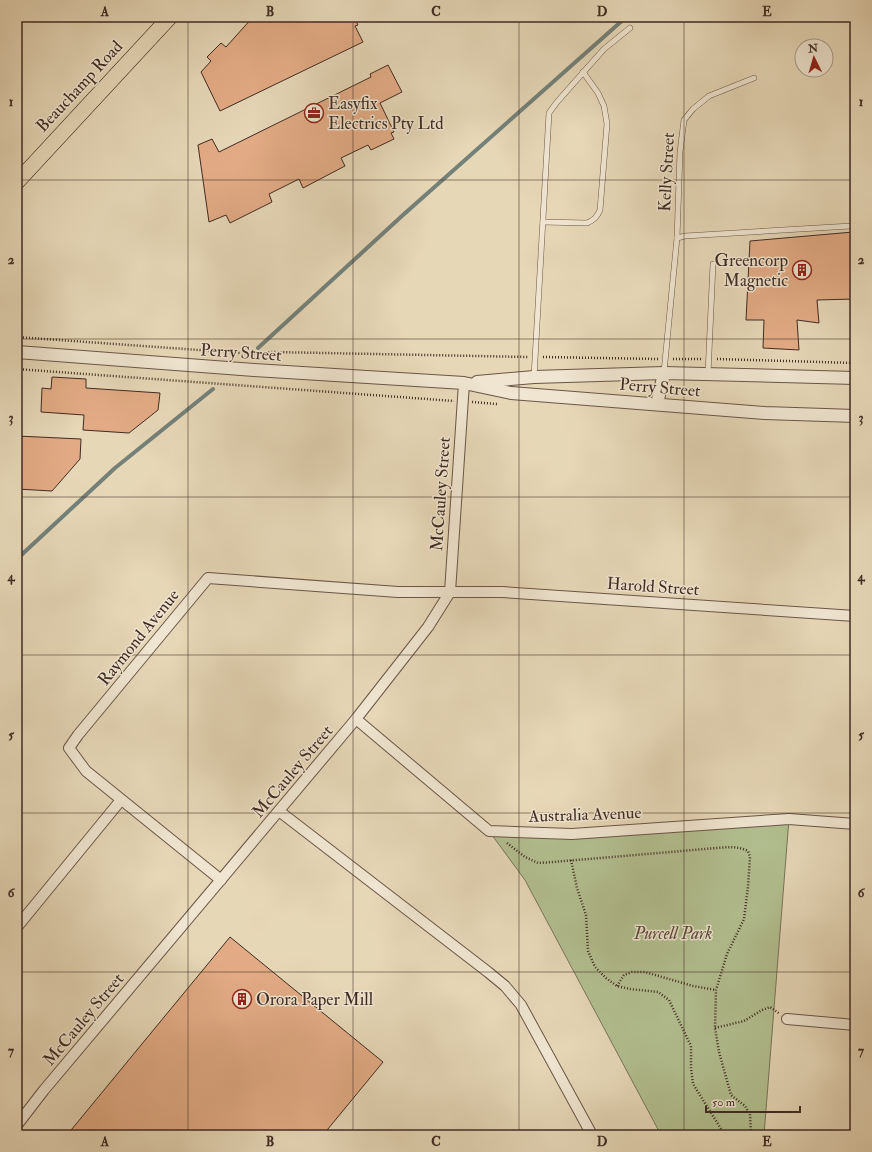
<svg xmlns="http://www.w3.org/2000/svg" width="872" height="1152" viewBox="0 0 872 1152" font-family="'IM FELL Double Pica',serif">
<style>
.green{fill:#b2bf90;stroke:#79755a}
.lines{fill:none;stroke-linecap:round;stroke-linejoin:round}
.stream{stroke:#748078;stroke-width:4}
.building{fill:#e2ab85;stroke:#402b23}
.service-casing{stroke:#6a5648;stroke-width:6}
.minor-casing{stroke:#6a5648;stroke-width:12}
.tertiary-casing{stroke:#6a5648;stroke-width:14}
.primary-casing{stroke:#402b23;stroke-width:16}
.path{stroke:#402b23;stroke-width:2.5;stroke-dasharray:1 2;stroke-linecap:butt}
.service{stroke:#efe5d0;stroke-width:5}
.minor{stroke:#efe5d0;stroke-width:10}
.tertiary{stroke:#efe5d0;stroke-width:12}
.primary{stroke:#e6d7b7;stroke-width:15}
.grid{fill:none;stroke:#402b23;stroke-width:1;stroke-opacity:0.55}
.labels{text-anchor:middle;stroke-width:3;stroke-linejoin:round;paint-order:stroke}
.street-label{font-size:17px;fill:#402b23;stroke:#efe5d0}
.poi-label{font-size:17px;fill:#402b23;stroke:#efe5d0;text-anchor:start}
.park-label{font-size:17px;font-style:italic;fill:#574939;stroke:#efe5d0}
.neatline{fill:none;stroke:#402b23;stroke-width:1.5}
.grid-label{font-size:13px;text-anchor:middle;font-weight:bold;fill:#402b23}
</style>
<rect width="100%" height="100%" fill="#e6d7b7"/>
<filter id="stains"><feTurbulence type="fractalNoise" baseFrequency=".005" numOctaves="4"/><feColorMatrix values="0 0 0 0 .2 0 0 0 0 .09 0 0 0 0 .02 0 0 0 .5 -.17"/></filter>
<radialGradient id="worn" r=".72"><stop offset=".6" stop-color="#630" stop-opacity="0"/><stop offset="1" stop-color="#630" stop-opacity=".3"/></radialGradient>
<path class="green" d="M789 819 764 1135H661L525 880 489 831 572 834Z"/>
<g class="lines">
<g class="stream">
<path d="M258 348 403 215 624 19"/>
<path d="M17 559 115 468 213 389"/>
</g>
</g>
<g class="building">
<path d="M253 17H354L358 25 355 26 363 42 220 111 201 72 211 61 207 57 221 43 226 47Z"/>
<path d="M388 65 402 92 380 103 394 132 391 133 394 139 371 150 368 145 341 158 345 166 303 188 299 179 269 194 272 202 230 223 226 215 209 222 198 145 212 139 219 152 371 77 370 74Z"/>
<path d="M853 232 855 238V299L817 300 819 323 797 320 799 350 763 348 764 320H746L750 241Z"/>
<path d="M52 377 86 379V388L160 393 158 410 129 433 83 430 84 415 41 412 42 388 51 389Z"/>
<path d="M17 436 81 439 80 459 52 491 17 489Z"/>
<path d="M230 937 383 1062 323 1135H67Z"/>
</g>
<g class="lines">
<defs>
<g id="service">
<path d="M543 222 587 223C594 220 597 217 600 210L607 124 604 106 598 93 583 72"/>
<path d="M677 238 685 236 851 226"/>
<path d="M664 372 677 238 680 152 684 120 693 109 709 96 754 78"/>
<path d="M708 374 713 264"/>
<path d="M534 377 549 113 557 102 604 49 630 28"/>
</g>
<g id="minor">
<path d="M356 719 489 831 572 834 789 819 855 824"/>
<path d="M279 811 488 972 505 986 521 1005 592 1135"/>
<path d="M221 880 86 771 69 748 78 735 208 578 398 592H502L855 616"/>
<path d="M17 927 121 800"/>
<path d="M787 1019 855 1025"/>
<path d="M17 1125 44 1090 356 719 428 627 450 592 464 383"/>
</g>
<g id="tertiary">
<path d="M17 352 254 370 464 383 511 393 765 413 855 416"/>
<path d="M477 382 534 377 664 373 855 378"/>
<path d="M657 404 664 373"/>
</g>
<path id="primary" d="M17 182 170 17"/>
</defs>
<use href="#service" class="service-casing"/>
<use href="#minor" class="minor-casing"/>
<use href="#tertiary" class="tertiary-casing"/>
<use href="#primary" class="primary-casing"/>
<g class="path">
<path d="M17 337 255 354 273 352 528 357"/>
<path d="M543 357 658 359"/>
<path d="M673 359H702"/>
<path d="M717 359 855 363"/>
<path d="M17 369 454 401"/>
<path d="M472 402 497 404"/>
<path d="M507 843 525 857 538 863 553 862 717 848C728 847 738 846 748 851L750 857 748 887 744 919 727 954 716 990 715 1028 719 1052 731 1095 745 1106 750 1114 751 1135"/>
<path d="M571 860 577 888 586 915 588 951 595 967 606 978 617 986 630 989 658 992 669 1000 691 1046V1068L693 1084 723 1132V1135"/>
<path d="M617 986 624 975 632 972H645L693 986 716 990"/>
<path d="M715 1028 744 1021 762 1010 770 1007 780 1014"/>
</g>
<use href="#service" class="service"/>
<use href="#minor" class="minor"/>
<use href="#tertiary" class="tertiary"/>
<use href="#primary" class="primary"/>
</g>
<path class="grid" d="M188 17V1135M353 17V1135M519 17V1135M684 17V1135M17 180H855M17 339H855M17 497H855M17 655H855M17 813H855M17 972H855"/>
<defs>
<symbol id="office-ring" viewBox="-11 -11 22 22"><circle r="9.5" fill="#efe5d0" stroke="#8f2418" stroke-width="1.5"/><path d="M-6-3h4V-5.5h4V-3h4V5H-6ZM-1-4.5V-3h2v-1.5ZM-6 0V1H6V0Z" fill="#8f2418"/></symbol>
<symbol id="building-ring" viewBox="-11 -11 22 22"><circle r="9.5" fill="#efe5d0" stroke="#8f2418" stroke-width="1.5"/><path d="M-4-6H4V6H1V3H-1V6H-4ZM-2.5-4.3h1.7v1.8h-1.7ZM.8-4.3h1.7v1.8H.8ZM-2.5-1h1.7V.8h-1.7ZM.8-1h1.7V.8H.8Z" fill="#8f2418"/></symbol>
</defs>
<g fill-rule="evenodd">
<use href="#office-ring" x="303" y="102" width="22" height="22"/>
<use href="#building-ring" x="791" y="259" width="22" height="22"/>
<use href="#building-ring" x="231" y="988" width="22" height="22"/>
</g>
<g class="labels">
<g class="street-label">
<text transform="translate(79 86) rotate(-47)" y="6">Beauchamp Road</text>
<text transform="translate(666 172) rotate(-87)" y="6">Kelly Street</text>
<text transform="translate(241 352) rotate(4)" y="6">Perry Street</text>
<text transform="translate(660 387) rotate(5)" y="6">Perry Street</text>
<text transform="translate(440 494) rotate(-86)" y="6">McCauley Street</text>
<text transform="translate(653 586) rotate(4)" y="6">Harold Street</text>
<text transform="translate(138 637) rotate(-51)" y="6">Raymond Avenue</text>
<text transform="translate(292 771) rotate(-50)" y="6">McCauley Street</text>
<text transform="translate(585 814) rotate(-2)" y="6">Australia Avenue</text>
<text transform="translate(83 1019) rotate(-50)" y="6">McCauley Street</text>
</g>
<g class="poi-label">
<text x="328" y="109">Easyfix<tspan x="328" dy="20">Electrics Pty Ltd</tspan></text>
<text x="788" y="266" text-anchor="end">Greencorp<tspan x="788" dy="20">Magnetic</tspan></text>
<text x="256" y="1005">Orora Paper Mill</text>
</g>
<g class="park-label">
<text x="673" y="939">Purcell Park</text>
</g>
</g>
<rect width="872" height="1152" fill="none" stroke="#e6d7b7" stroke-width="44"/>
<g transform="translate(814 58) rotate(355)"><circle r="19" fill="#efe5d0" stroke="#a99b8b"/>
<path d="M0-3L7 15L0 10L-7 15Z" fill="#8f2418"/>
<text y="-6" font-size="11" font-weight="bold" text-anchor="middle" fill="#402b23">N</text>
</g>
<path d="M706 1106v6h94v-6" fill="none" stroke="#402b23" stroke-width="2"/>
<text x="712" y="1106" font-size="12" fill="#402b23" stroke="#efe5d0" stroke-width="3" paint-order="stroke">50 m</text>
<rect x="22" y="22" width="828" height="1108" class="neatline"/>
<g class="grid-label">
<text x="105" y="16">A</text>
<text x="270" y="16">B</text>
<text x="436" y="16">C</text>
<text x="602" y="16">D</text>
<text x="767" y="16">E</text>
<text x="11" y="106">1</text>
<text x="861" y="106">1</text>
<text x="11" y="264">2</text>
<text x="861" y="264">2</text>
<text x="11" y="422">3</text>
<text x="861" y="422">3</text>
<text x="11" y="581">4</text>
<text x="861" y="581">4</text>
<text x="11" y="739">5</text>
<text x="861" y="739">5</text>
<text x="11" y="897">6</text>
<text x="861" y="897">6</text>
<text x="11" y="1055">7</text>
<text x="861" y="1055">7</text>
<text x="105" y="1146">A</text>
<text x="270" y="1146">B</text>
<text x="436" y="1146">C</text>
<text x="602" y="1146">D</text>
<text x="767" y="1146">E</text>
</g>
<rect width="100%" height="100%" filter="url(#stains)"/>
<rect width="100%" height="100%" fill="url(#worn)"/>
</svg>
